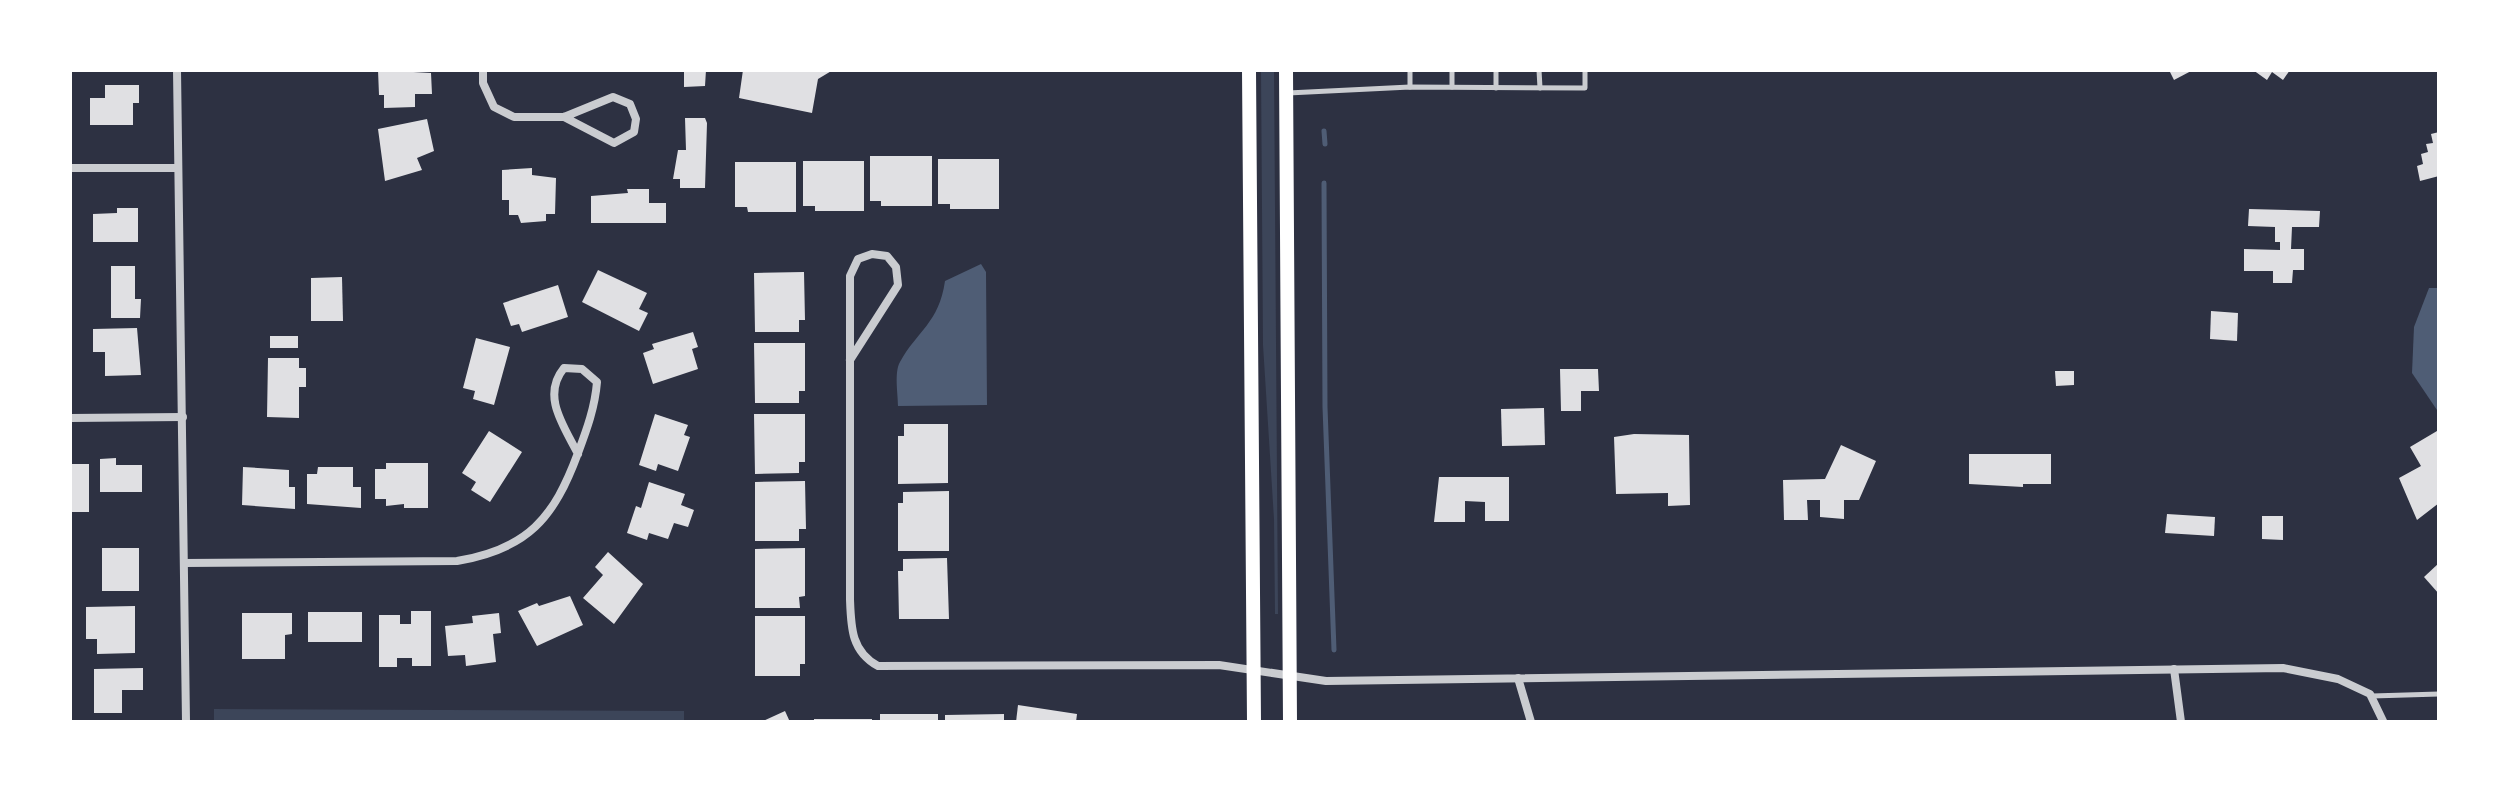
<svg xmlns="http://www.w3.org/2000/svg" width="2509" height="792" viewBox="0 0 2509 792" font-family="'Exo 2',sans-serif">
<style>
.green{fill:#3c4559}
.water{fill:#4f5d75}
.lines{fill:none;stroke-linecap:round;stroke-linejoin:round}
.stream{stroke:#4f5d75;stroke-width:5}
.building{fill:#e0e0e3}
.service{stroke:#caccd0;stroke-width:5}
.minor{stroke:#caccd0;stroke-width:8}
.secondary{stroke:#fff;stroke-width:14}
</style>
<rect width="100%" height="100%" fill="#2d3142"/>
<g class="green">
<path d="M1261 70H1274L1278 614H1275L1274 519 1263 345Z"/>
<path d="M214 709 684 711V722H214Z"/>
</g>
<g class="water">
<path d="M981 264 986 272 987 405 898 406C898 394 894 372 900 362 917 331 939 323 945 281Z"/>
<path d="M2429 288H2439V413L2412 373 2414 327Z"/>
</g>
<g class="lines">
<g class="stream">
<path d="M1324 131 1325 144"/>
<path d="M1324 183 1325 407 1334 650"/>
</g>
</g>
<g class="building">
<path d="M378 70 431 73 432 94H415V107L384 108V95H379Z"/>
<path d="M684 70H706L705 86 684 87Z"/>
<path d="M743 70H833L818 79 812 113 739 98Z"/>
<path d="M2169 70H2193L2174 80Z"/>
<path d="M2253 70H2290L2283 80 2272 72 2267 80Z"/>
<path d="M105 85H139V103H133V125H90V98H105Z"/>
<path d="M685 118H705L707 123 705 188H680V179H673L678 150H686Z"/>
<path d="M427 119 434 151 417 158 422 170 385 181 378 129Z"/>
<path d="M2439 132V176L2420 181 2417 166 2423 164 2421 154 2428 152 2426 144 2433 143 2431 134Z"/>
<path d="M870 156H932V206H881V201H870Z"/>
<path d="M938 159H999V209H950V204H938Z"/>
<path d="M803 161H864V211H815V206H803Z"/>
<path d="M735 162H796V212H748L747 207H735Z"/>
<path d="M532 168V175L556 178 555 214H546V221L521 223 518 215H509V200H502V170Z"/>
<path d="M627 189H649V203H666V223H591V196L628 193Z"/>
<path d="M117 208H138V242H93V214L117 213Z"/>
<path d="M2249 209 2320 211 2319 227H2292L2291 249H2304V270H2293L2292 283H2273V271H2244V249L2280 250V242H2275V227L2248 226Z"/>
<path d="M111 266H135V299H141L140 318H111Z"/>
<path d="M598 270 647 293 639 309 648 313 639 331 582 302Z"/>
<path d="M804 272 805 320H799V332H755L754 273Z"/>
<path d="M342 277 343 321H311V278Z"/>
<path d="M558 285 568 317 522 332 519 324 511 326 503 303Z"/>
<path d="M2211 311 2238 313 2237 341 2210 339Z"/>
<path d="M137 328 141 375 105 376V352H93V329Z"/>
<path d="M693 332 698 347 692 349 698 369 653 384 643 353 654 349 652 344Z"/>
<rect x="270" y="336" width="28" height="12"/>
<path d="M476 338 510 347 494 405 473 399 475 391 463 388Z"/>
<path d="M754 343H805V391H799V403H755Z"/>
<path d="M268 358H299V368H306V387H299V418L267 417Z"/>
<path d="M1560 369H1598L1599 391H1581V411H1561Z"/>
<path d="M2055 371H2074V385L2056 386Z"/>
<path d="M1544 408 1545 445 1502 446 1501 409Z"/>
<path d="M655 414 688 425 684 435 690 437 678 471 658 464 656 471 639 465Z"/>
<path d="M754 414H805V462H799V473L755 474Z"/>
<path d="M904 424H948V483L898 484V436H904Z"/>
<path d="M489 431 522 452 490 502 471 490 476 482 462 473Z"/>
<path d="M2437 431 2439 503 2417 520 2399 478 2421 466 2410 447Z"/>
<path d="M1634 434 1689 435 1690 505 1668 506V493L1616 494 1614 437Z"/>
<path d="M1841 445 1876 461 1859 500H1844V519L1820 517V500H1807L1808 520H1784L1783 480 1825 479Z"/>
<path d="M1969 454H2051V484H2023V487L1969 484Z"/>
<path d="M116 458V465H142V492H100V459Z"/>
<path d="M386 463H428V508H404V504L386 506V499H375V469H386Z"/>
<rect x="70" y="464" width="19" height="48"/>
<path d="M243 467 289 470V487H295V509L242 505Z"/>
<path d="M318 467H353V487H361V508L307 504V474H317Z"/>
<path d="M1439 477H1509V521H1485V502L1465 501V522H1434Z"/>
<path d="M805 481 806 529H799V541H755V482Z"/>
<path d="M649 482 685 494 681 505 694 510 688 527 674 523 668 539 649 533 647 540 627 533 636 506 641 508Z"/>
<path d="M949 491V551H898V503H903V492Z"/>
<path d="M2167 514 2215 517 2214 536 2165 533Z"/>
<path d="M2262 516H2283V540L2262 539Z"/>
<rect x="102" y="548" width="37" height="43"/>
<path d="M805 548V596L799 597 800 608H755V549Z"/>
<path d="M608 552 643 584 614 624 583 598 603 575 595 567Z"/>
<path d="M947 558 949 619H899L898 571H903V559Z"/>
<path d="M2439 563V594L2424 577Z"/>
<path d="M570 596 583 625 537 646 518 611 537 603 539 606Z"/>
<path d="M135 606V653L97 654V639H86V607Z"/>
<path d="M411 611H431V666H412V658H397V667H379V615H400V624H411Z"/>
<rect x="308" y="612" width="54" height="30"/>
<path d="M242 613H292V634L285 635V659H242Z"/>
<path d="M499 613 501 633 493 634 496 662 466 666 465 655 448 656 445 626 473 623 472 616Z"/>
<path d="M755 616H805V664H800V676H755Z"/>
<path d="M143 668V690H122V713H94V669Z"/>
<path d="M1018 705 1077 714 1076 722H1016Z"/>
<path d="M785 711 790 722H761Z"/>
<rect x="880" y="714" width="58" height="8"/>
<path d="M1004 714V722H945V715Z"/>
<rect x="814" y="719" width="58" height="3"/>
</g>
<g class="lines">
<g class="service">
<path d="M1410 70V87"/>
<path d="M1452 70V87"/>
<path d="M1496 70V88"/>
<path d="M1539 70 1540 88"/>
<path d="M1288 93 1410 87 1585 88V70"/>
<path d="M2372 696 2439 694"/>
</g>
<g class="minor">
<path d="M177 70 186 722"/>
<path d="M483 70V83L494 107 514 117H564L613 97 630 104 636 119 634 132 614 143 564 117"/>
<path d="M70 168H177"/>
<path d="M850 360 898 285 896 267 887 256 872 254 858 259 850 276V599C851 627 851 651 878 666L1219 665 1326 681 2283 668 2338 679 2370 694 2383 721"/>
<path d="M70 418 183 417"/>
<path d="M184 563 457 561C528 549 554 518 578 453 587 429 595 407 597 382L582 369 564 368C541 396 564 426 578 454"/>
<path d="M2174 669 2181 722"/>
<path d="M1518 678 1531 722"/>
</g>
<g class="secondary">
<path d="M1249 70 1254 722"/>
<path d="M1286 70 1290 722"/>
</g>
</g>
<rect width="2509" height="792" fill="none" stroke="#ffffff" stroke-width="144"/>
</svg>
